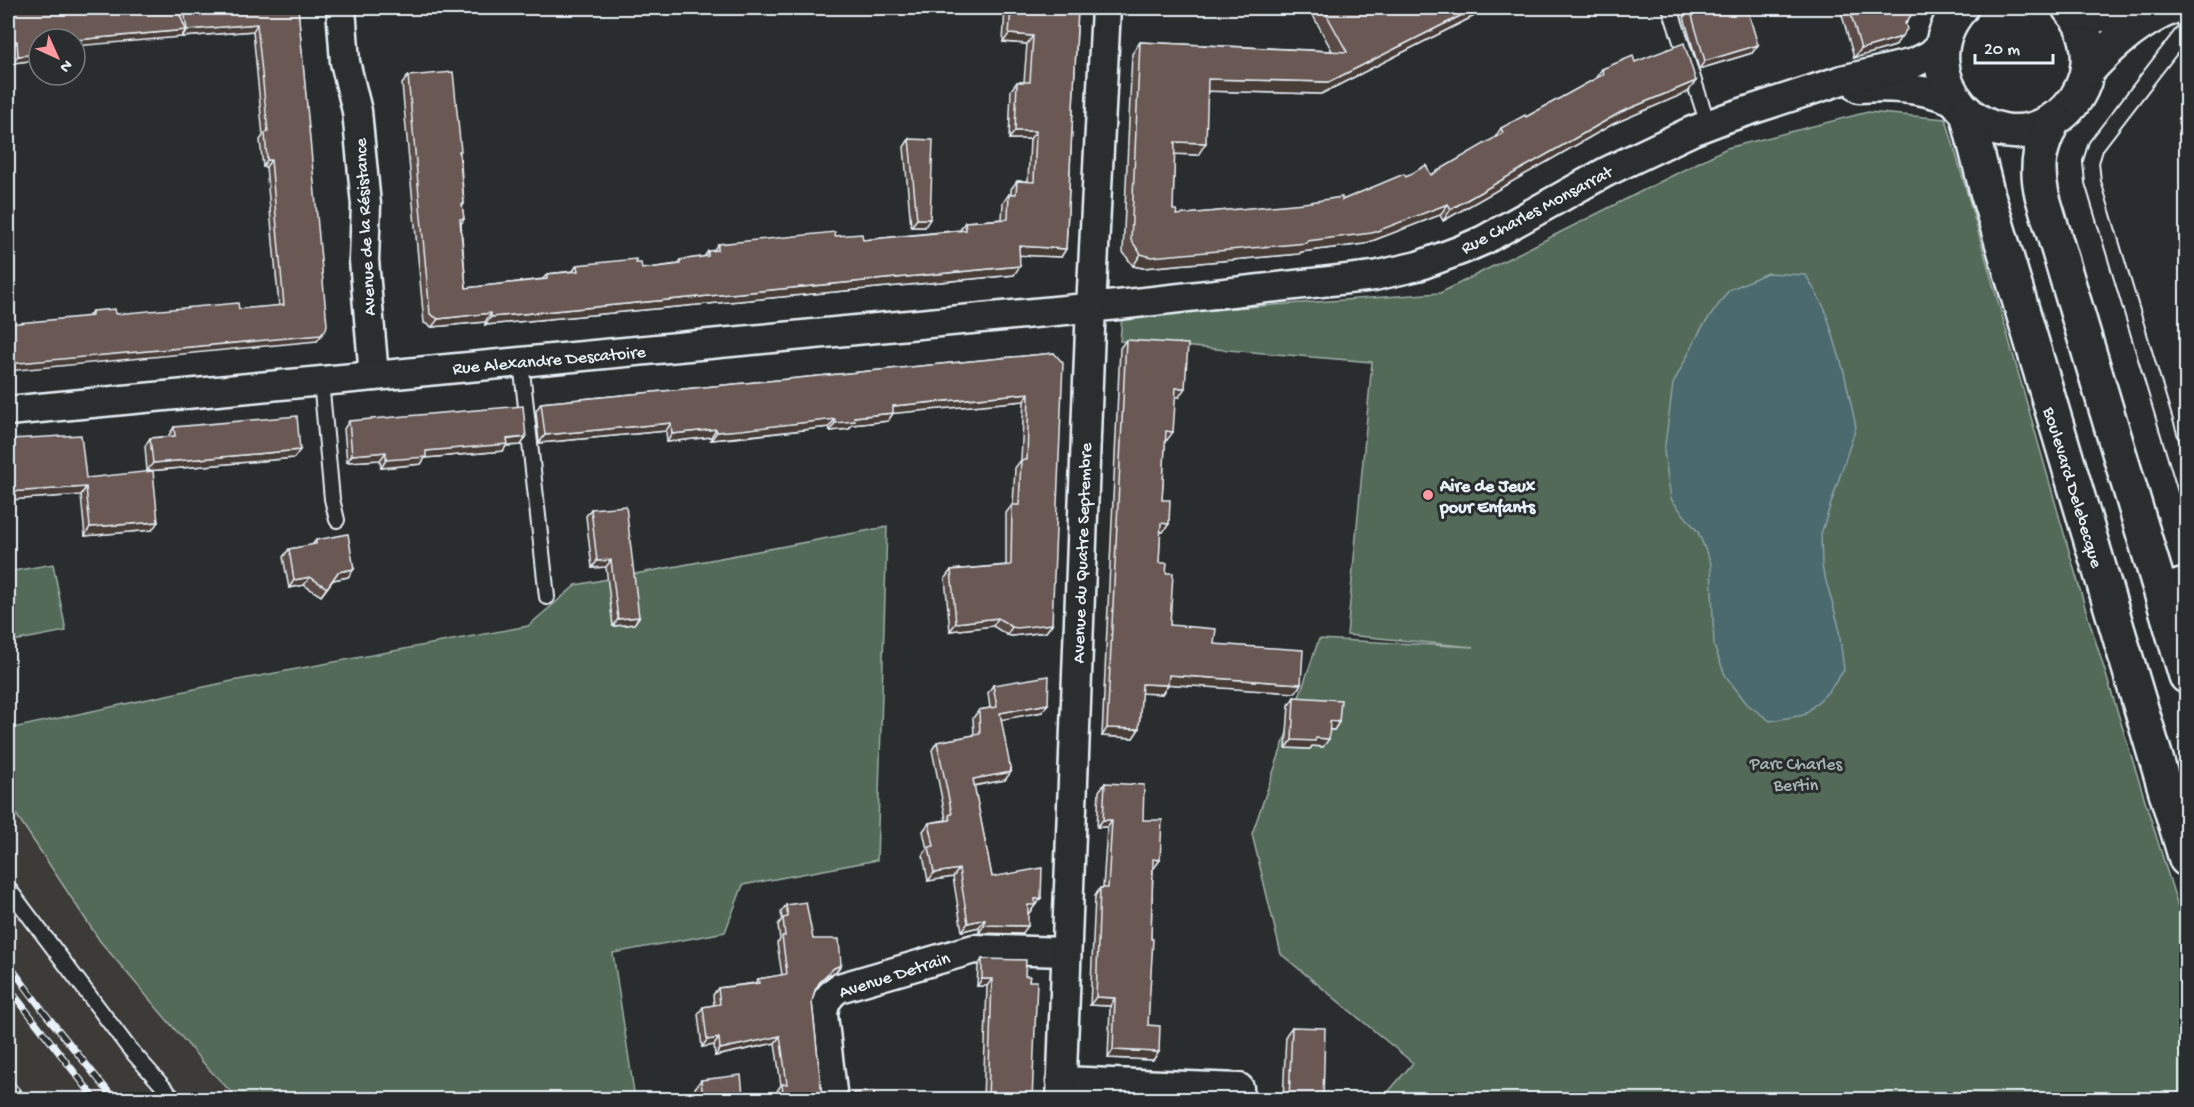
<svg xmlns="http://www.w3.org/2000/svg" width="2194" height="1107" viewBox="0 0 2194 1107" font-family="'Gochi Hand',sans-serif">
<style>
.built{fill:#3d3a39}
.green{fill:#536b59;stroke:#9eaea8;stroke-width:1.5}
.water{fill:#4b6a6d;stroke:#8aa0a5;stroke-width:1.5}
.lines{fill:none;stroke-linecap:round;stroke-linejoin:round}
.lane-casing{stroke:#e8f1f8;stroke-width:18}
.street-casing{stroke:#e8f1f8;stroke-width:33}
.secondary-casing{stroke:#e8f1f8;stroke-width:38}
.lane{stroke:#2a2d2e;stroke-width:14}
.street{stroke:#2a2d2e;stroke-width:28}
.secondary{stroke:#2a2d2e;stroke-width:33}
.rail-casing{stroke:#e8f1f8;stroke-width:7}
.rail{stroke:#2a2d2e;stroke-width:4.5;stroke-dasharray:14;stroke-linecap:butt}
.wall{fill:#5a4c47;stroke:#e8f1f8;stroke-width:1.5}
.shaded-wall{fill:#4a3e39;stroke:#e8f1f8;stroke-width:1.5}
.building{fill:#695852;stroke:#e8f1f8;stroke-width:1.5}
.poi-dot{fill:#ff9aa2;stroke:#2a2d2e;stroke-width:2}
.labels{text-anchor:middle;stroke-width:6;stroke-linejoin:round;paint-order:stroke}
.street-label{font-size:18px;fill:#e8f1f8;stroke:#2a2d2e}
.poi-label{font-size:18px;font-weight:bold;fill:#e8f1f8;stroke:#2a2d2e;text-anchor:start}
.park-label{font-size:18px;fill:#a5b5b0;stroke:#2a2d2e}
</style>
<rect width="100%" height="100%" fill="#2a2d2e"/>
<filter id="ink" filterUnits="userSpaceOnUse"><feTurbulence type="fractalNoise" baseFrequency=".0167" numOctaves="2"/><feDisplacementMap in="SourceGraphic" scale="12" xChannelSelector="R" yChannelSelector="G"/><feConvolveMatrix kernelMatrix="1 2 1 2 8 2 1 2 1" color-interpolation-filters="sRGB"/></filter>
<g filter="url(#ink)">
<path class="built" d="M8 795 206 1066 238 1099H8Z"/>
<g class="green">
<path d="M1868 112 1946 119 2085 607 2186 932V1099H1382L1413 1063 1281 954 1252 834 1319 639 1473 647 1347 635 1372 362 1120 341 1122 316 1440 293 1727 148Z"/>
<path d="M887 527 877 860 743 885 725 932 613 953 635 1099H238L206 1066 100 941 8 802V729L232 681 528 626 576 585Z"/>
<path d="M53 564 66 631 8 642V572Z"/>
</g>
<path class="water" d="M1767 273 1806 275 1825 309 1844 372 1856 427 1821 534 1822 567 1838 623 1844 670 1829 691 1804 715 1770 721 1747 704 1725 675 1714 646 1711 564 1698 532 1671 499 1664 452 1673 384 1701 329 1729 290Z"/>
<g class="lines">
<defs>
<g id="lane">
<path d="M1670 8 1708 124"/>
<path d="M2186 29 2096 146 2091 162 2093 182 2186 491"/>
<path d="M521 362 547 597"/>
<path d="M321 381 332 499 337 520"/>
<path d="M8 888 128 1047 175 1100"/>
</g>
<g id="street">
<path d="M341 8 345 62 357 111 366 205 364 260 374 376"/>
<path d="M1859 88C1891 86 1929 88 1958 103"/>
<path d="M8 411 1118 305 1374 276 1418 266 1461 250 1484 240 1606 172 1692 131 1726 118 1842 80 1914 63 1930 55 1943 43"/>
<path d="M2161 590 2186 582"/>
<path d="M1061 1081 1239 1088 1238 1100"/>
<path d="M833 1100 823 1015C824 1002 828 996 839 988L974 949 1065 952"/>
<path d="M1061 1100 1090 329 1106 8"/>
</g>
<g id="secondary">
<path d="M1961 8C1903 74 1987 168 2058 117 2072 107 2081 93 2086 76 2092 51 2086 26 2069 8"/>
<path d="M2072 11C2104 18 2124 14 2155 8"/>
<path d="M2087 71C2110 46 2138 21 2170 8"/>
<path d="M1967 113 1987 192 2186 859"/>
<path d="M2054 119C2040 147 2035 164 2042 195L2186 676"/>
</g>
</defs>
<use href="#lane" class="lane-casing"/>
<use href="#street" class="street-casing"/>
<use href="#secondary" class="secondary-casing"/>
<use href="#lane" class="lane"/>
<use href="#street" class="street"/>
<use href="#secondary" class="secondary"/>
<defs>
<g id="rail">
<path d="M8 963 44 1012 115 1100"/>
<path d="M8 987 96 1100"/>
<path d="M8 1080 25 1100"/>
</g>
</defs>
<use href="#rail" class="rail-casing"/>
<use href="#rail" class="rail"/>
</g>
<g class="wall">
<path d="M8 8 180 14 179 8H298L326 329 317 341 88 317 92 311 116 314 239 309 279 306 266 167H263L260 140 263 136 253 31 182 37V35L181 37 39 39 37 60 13 63Z"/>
<path d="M1005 8H1078L1066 249 1061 257 1020 255 1014 275 485 325V322L432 327 424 323 402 84 408 76 460 153 464 204 462 207 464 219 461 224 466 288 543 279 547 274 573 271 577 265 636 263 642 269 677 264 680 260 704 257 708 251H713L718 244 835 236 863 240 960 230 965 222 1002 219 1003 203 1009 194H1011V189L1017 181H1028L1030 139H1009L1011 90 1017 82H1024L1027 44 1003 42Z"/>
<path d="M1309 8H1490L1321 94 1208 91 1198 155 1174 154 1173 210 1176 215 1342 200 1406 177 1431 175 1494 139 1501 128 1526 117 1595 79 1602 69 1635 62 1688 92 1613 124 1443 221 1440 215 1364 244 1301 252 1299 254 1143 268 1133 266 1123 252 1132 54 1140 42 1332 51Z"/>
<path d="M1840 8H1914L1895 46 1854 58Z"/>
<path d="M1690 9 1727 13 1758 45 1752 53 1699 69 1684 17Z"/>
<path d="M909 139 925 227H911L904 147Z"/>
<path d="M1126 340 1179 397 1175 396 1167 440H1165L1162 500 1163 532H1160L1159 563 1166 573 1170 625 1214 644 1301 684 1295 693 1168 684 1162 694 1141 693 1139 729 1133 738 1102 736 1120 348Z"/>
<path d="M1054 353 1052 624 1046 632 1012 636 1007 635 993 626 950 631 945 578 951 570 1006 565V513L1012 505H1013L1015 468 1021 460 1024 401 893 413 888 421 852 425 849 429 830 431 829 427 736 438 711 440V437L667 442 666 431 539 443 536 411 541 403Z"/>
<path d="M349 421 526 437 521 445 506 446 503 451 425 458 421 464 381 468 380 460 347 462 344 429Z"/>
<path d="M8 426 11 439 86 478 152 530 85 536 81 495 8 500Z"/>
<path d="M174 427 294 458 147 471 145 446 150 438 169 437V435Z"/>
<path d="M591 509 639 617 634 624 613 626 606 567 592 568 586 516Z"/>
<path d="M316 540 354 569 348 577 333 580 321 596 304 585 289 588 283 557 289 549 312 545Z"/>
<path d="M993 685 1042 712 1001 719 1005 780 974 786 992 877 1041 898 1029 913H1028L1022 934 979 933V927L962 931 953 877 928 881 923 855 927 849 923 831 929 823 945 820 946 819 932 750 937 742 974 735 973 718 979 710 990 708 988 693Z"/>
<path d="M1294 697 1339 722 1334 730H1329L1323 747 1312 746 1310 749 1286 748 1289 705Z"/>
<path d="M1105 783 1143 820 1160 860 1154 868H1153L1148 1025 1159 1052 1153 1060 1108 1058 1110 1006 1090 1005 1095 896 1100 888H1103L1107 827H1097L1099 791Z"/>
<path d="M786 905 813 939 836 972 829 975 818 985 815 990 812 1002 822 1096 823 1100H778L777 1091 781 1085 775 1043 715 1056 714 1045 702 1047 698 1014 703 1007 714 1005 713 995 718 988 755 983 758 979 782 975 777 943 780 940 778 925 782 919 781 912Z"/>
<path d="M982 959 1025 976 1032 1100H983L987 986H977L978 966Z"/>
<path d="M1292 1027 1323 1100H1283L1286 1035Z"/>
<path d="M701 1080 743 1094 740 1100H696L695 1088Z"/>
<path d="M1146 1093 1204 1100H1141Z"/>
</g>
<g class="shaded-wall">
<path d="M1476 8H1490L1321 94 1200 91 1208 79 1329 82Z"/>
<path d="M257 24 253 31 182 37 187 30Z"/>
<path d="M186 30 181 37 75 46V40Z"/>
<path d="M1009 34 1033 36 1027 44 1003 42Z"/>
<path d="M1901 37 1895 46 1854 58 1861 49Z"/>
<path d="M17 41 12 48H8V42Z"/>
<path d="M1758 45 1752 53 1699 69 1705 61Z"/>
<path d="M39 54V57L37 60 13 63 18 56Z"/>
<path d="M1696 81 1688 92 1613 124 1443 221 1451 209 1621 112Z"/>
<path d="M1015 131H1036L1030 139H1009Z"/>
<path d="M1175 142 1206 143 1198 155 1167 154Z"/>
<path d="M267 160H271L266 167H263Z"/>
<path d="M1448 204 1440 215 1364 244 1301 252 1299 254 1143 268 1133 266 1141 254 1307 241Z"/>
<path d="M917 219H930L925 227H911Z"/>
<path d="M1019 246 1066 249 1061 257 1013 255Z"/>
<path d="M1020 266 1014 275 485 325 491 317Z"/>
<path d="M491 313 485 322 432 327 438 319Z"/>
<path d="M326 329 317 341 8 371V364Z"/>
<path d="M1176 388H1185L1179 397 1170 396Z"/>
<path d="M1029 393 1024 401 887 414 893 406Z"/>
<path d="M893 413 888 421 852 425 849 429 830 431 835 423 854 417Z"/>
<path d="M835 419 829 427 711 440 717 432Z"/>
<path d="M671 423 666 431 539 443 545 435Z"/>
<path d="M716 429 711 437 667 442 672 434Z"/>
<path d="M1166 431 1173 432 1167 440H1160Z"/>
<path d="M526 437 521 445 506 446 503 451 425 458 421 464 381 468 386 460 426 451Z"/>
<path d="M300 450 294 458 147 471 153 463Z"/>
<path d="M386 452 380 460 347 462 352 455Z"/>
<path d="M86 487 81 495 8 500V492Z"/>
<path d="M158 522 152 530 85 536 90 527Z"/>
<path d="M1161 523 1169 524 1163 532H1155Z"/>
<path d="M611 560 606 567 592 568 597 561Z"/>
<path d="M354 569 348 577 333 580 321 596 338 572Z"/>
<path d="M310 577 304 585 289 588 294 580Z"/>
<path d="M639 617 634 624 613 626 618 619Z"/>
<path d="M998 618 993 626 950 631 956 623Z"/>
<path d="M1052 624 1046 632 1012 636 1007 635 1012 627Z"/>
<path d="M1169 675 1301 684 1295 693 1163 684Z"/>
<path d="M1142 684 1168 685 1162 694 1136 693Z"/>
<path d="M1048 704 1042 712 994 721 1000 713Z"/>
<path d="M1330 721 1339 722 1334 730 1324 729Z"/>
<path d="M1107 728 1139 729 1133 738 1102 736Z"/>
<path d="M1316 738 1329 739 1323 747 1312 746 1310 749 1286 748 1292 740Z"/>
<path d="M1011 772 1005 780 967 787 973 779Z"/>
<path d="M1103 820H1112L1107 827H1097Z"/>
<path d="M1153 859 1160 860 1154 868 1148 867Z"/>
<path d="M959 869 953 877 928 881 934 873Z"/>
<path d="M1041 898 1029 913H1023L1028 905 1035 899Z"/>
<path d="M985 919 979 927 962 931 968 923Z"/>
<path d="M984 925 1028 926 1022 934 979 933Z"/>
<path d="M841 965 836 972 829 975 816 987 821 980 834 968Z"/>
<path d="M982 979H992L987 986H977Z"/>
<path d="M1096 997 1115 998 1110 1006 1090 1005Z"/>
<path d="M780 1036 775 1043 715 1056 720 1049Z"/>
<path d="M719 1038 714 1045 702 1047 707 1040Z"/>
<path d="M1113 1050 1159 1052 1153 1060 1108 1058Z"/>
<path d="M743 1094 740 1100H703Z"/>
</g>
<g class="building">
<path d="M8 8H177L186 30 75 40 39 39V54L18 56 17 41 8 42Z"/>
<path d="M184 8H298L327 325 326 329 321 335 8 364V324L92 316V311L115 309 116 314 238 303 239 309 284 305 271 160H267L265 133 268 132 257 24 187 30Z"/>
<path d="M1011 8H1078L1066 249 1019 246 1020 266 491 317V313L438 319 430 314 408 76 453 72 461 151H459L464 204H462L464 219H460L461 231 466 288 547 279V274L578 271 577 265 636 259V263H641L642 269 680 264V260L708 256V251L718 250V244L835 232V236L862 234 863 240 966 230 965 222 1008 219 1009 194H1016L1017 181 1034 182 1036 131H1015L1017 82H1030L1033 36 1009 34Z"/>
<path d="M1323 8H1476L1329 82 1208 79 1206 143 1175 142 1173 210H1177L1176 215 1304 203 1342 197V200L1404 174 1406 177 1426 165 1431 175 1503 133 1501 128 1525 115 1526 117 1604 74 1602 69 1633 56 1635 62 1684 43 1696 81 1621 112 1451 209 1448 204 1372 233 1307 241V243L1151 257 1141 254 1131 240 1140 42 1347 52Z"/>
<path d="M1694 8H1726L1727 13 1747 8 1758 45 1705 61 1690 9Z"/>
<path d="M1849 8H1914V12L1905 23 1907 29 1901 37 1861 49Z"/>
<path d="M909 139 933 140 930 219H917Z"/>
<path d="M1126 340 1188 344 1185 388H1176L1173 432 1166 431 1162 500H1170L1169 524 1161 523 1159 563H1167L1166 573H1173L1170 625 1216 629 1214 644 1303 650 1301 684 1169 675 1168 685 1142 684 1139 729 1107 728Z"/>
<path d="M1054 353 1063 363 1052 624 1017 628 1012 627 998 618 956 623 951 570 1011 565 1012 505H1019L1021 460H1027L1029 393 893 406V413L854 417 855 421 835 423V419L741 430 717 432 716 429 672 434 671 423 545 435 541 403Z"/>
<path d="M523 406 526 437 507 439 508 444 426 451V457L386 460V452L352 455 349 421Z"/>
<path d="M297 416 300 450 153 463 150 438 175 436 174 427Z"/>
<path d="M8 426H10L11 439 81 435 86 478 153 471 158 522 90 527 86 487 8 492Z"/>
<path d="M626 506 639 617 618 619 611 560 597 561 591 509Z"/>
<path d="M348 534 354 569 338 572 327 588 310 577 294 580 289 549 316 544V540Z"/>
<path d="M1049 676 1048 704 1000 713 1011 772 973 779 992 877 1042 868 1041 898 1035 899V905H1028V926L984 925 985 919 968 923 959 869 934 873 929 847 934 846 929 823 950 820 949 815 952 814 937 742 980 734 979 710 997 707 993 685Z"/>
<path d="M1294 697 1341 700 1339 722 1330 721 1329 739 1316 738 1315 741 1292 740Z"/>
<path d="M1105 783 1144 785 1143 820H1162L1160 860 1153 859 1151 939H1153L1148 1025 1160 1026 1159 1052 1113 1050 1115 998 1096 997 1100 888H1108L1112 820H1103Z"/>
<path d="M806 902 813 939H839L841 965 834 968 821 980 815 990 812 1002 822 1096 823 1100H784L782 1084H787L780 1036 720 1049 719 1038 707 1040 703 1007 720 1004 718 988 759 983 758 979 787 974 782 936H785L783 918 788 917 786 905Z"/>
<path d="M982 959 1026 960 1025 976H1030L1029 981H1037L1032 1100H988L992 979H982Z"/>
<path d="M1292 1027 1325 1028 1323 1100H1289Z"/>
<path d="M741 1075 743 1094 703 1099 701 1080Z"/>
<path d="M874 1092 875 1100H853L854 1093Z"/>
<path d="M1146 1093 1205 1095 1204 1100H1146Z"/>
</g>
</g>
<circle class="poi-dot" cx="1428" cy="495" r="6"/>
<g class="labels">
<g class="street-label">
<text transform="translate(1536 209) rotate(-28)" y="6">Rue Charles Monsarrat</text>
<text transform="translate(364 227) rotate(-93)" y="6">Avenue de la Résistance</text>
<text transform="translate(549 359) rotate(-5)" y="6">Rue Alexandre Descatoire</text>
<text transform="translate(2074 487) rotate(73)" y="6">Boulevard Delebecque</text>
<text transform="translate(1081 553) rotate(-88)" y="6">Avenue du Quatre Septembre</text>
<text transform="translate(894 974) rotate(-18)" y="6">Avenue Detrain</text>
</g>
<g class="poi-label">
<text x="1440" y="491">Aire de Jeux<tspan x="1440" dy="21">pour Enfants</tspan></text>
</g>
<g class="park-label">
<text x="1796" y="769">Parc Charles<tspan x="1796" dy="21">Bertin</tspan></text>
</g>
</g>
<rect width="2194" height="1107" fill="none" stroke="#2a2d2e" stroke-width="30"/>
<rect x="15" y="15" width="2164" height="1077" fill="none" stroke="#e8f1f8" stroke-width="2" filter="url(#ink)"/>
<g transform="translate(57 57) rotate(135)"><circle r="28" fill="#2a2d2e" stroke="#767b7f" stroke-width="1.5"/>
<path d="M0-4.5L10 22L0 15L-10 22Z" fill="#ff9aa2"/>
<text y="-9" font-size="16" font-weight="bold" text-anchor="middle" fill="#e8f1f8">N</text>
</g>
<path d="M1975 54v9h78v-9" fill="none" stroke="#e8f1f8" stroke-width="3"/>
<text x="1984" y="54" font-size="18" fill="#e8f1f8" stroke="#2a2d2e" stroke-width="4.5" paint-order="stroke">20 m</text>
</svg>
